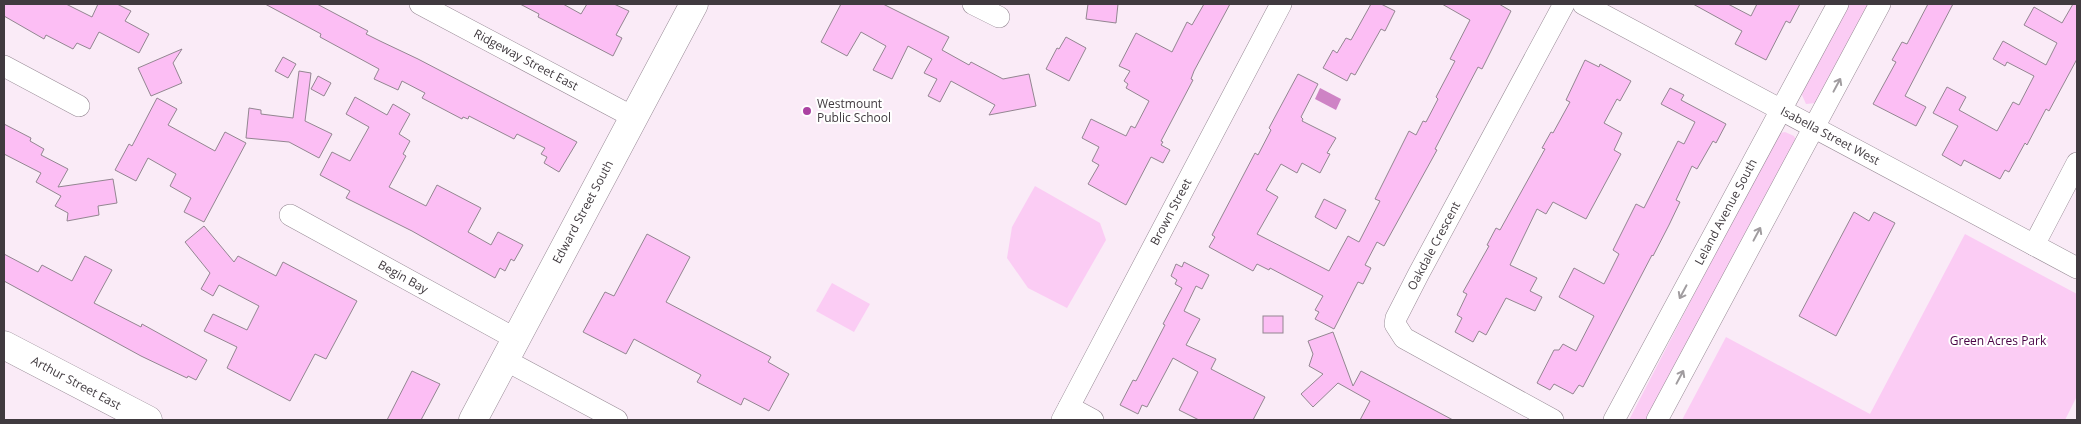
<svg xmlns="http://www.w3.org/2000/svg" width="2081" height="424" viewBox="0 0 2081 424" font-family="'Open Sans',sans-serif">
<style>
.green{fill:#fbccf4}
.water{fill:#ce83c5}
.building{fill:#fcbef4;stroke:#938691}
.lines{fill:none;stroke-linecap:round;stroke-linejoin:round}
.minor-casing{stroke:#978a95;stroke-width:22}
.major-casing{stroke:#978a95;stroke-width:29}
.minor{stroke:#fff;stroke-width:21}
.major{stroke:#fff;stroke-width:28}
.oneway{stroke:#a09c9f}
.poi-dot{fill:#ab41a2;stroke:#fff;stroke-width:2}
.labels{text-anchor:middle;stroke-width:4;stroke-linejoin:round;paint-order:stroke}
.street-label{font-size:12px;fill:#403a3f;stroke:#fff}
.poi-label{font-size:12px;fill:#403a3f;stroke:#fff;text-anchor:start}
.park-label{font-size:12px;fill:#490345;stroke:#fff}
</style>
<rect width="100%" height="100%" fill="#faebf7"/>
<g class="green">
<path d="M1849 4H1870L1816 103 1806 104 1802 95 1803 90Z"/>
<path d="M1785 132 1794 136 1796 140 1647 420H1629L1775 138 1780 133Z"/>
<path d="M1035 186 1100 223 1106 240 1067 308 1028 288 1007 258 1012 227Z"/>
<path d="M1965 234 2077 294V396L2065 420H1682L1726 337 1870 414Z"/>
<path d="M832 283 870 304 854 332 816 311Z"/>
</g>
<path class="water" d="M1320 88 1341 99 1336 110 1315 99Z"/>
<g class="building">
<path d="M4 4H66L92 17 98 4H117L131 11 125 21 149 34 139 53 99 32 90 49 77 43 73 49 46 35 44 39 4 16Z"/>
<path d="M265 4H317L368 31 366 34 380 41 418 59 577 142 559 172 544 163 547 157 541 154 545 148 517 134 514 139 469 116 468 119 463 117 462 119 422 98 425 93 402 81 398 90 374 79 379 69 320 37 321 34Z"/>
<path d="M520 4H563L581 14 587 4H614L629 11 616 35 622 38 613 56 538 17 539 14Z"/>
<path d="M841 4H883L949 37 942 50 969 65 971 62 1003 79 1029 74 1036 106 989 115 995 105 951 81 940 102 928 96 937 79 924 73 932 59 908 46 892 79 873 70 886 46 861 32 847 56 821 42Z"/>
<path d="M1088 4H1118L1116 23 1086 19Z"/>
<path d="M1204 4H1230L1194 71 1191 79 1193 80 1161 141 1163 142 1161 145 1170 150 1163 163 1151 157 1126 205 1088 184 1099 165 1092 161 1099 147 1082 138 1091 119 1126 136 1131 126 1135 128 1149 101 1126 88 1128 84 1124 81 1130 71 1119 66 1136 33 1172 52 1187 22 1192 25Z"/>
<path d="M1371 4H1381L1395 11 1385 31 1381 29 1355 75 1351 73 1347 81 1323 68 1333 50 1337 53 1346 38 1351 40Z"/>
<path d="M1442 4H1499L1511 11 1482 69 1478 67 1435 149 1437 150 1384 246 1377 242 1365 265 1371 268 1363 284 1358 282 1334 329 1315 319 1319 312 1315 310 1323 296 1270 268 1269 270 1257 264 1253 271 1209 247 1215 237 1212 235 1255 153 1258 155 1271 130 1269 128 1298 74 1318 84 1301 117 1303 119 1302 121 1336 138 1327 153 1330 154 1320 173 1302 163 1297 173 1281 164 1266 190 1278 197 1257 234 1329 271 1348 236 1359 242 1380 201 1375 199 1409 131 1416 135 1423 121 1426 122 1438 99 1436 97 1455 61 1450 59 1470 20Z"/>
<path d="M1693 4H1728L1751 16 1757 4H1800L1790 23 1786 21 1766 60 1735 44 1742 31Z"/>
<path d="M1928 4H1953L1905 96 1926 107 1916 126 1873 104 1896 62 1892 60 1902 42 1907 44Z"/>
<path d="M2073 4H2077V59L2049 111 2046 109 2027 145 2025 143 2009 172 2005 170 2000 179 1964 160 1961 166 1942 155 1958 126 1933 113 1947 87 1966 97 1959 110 1997 131 2013 102 2019 105 2034 76 2007 62 2005 66 1993 59 2003 41 2046 65 2057 43 2024 25 2034 7 2062 23Z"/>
<path d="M1066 37 1086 48 1069 81 1046 69 1057 48 1059 49Z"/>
<path d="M182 49 173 63 182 83 151 96 138 68Z"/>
<path d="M283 57 296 64 288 78 275 71Z"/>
<path d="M1585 60 1599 67 1600 64 1631 81 1620 101 1617 99 1604 123 1622 133 1614 150 1621 154 1586 219 1553 202 1546 214 1537 209 1510 265 1537 278 1530 291 1542 297 1535 311 1506 298 1486 335 1479 331 1473 342 1455 332 1462 318 1457 315 1467 294 1463 292 1489 246 1487 245 1496 228 1500 230 1545 149 1542 148 1551 132 1553 133 1570 102 1566 100Z"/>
<path d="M299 71 311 73 305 121 332 134 319 158 289 142 246 138 249 108 261 110V114L293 118Z"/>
<path d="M318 76 331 83 324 96 311 89Z"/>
<path d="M1670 88 1684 95 1681 100 1726 124 1716 143 1713 141 1697 169 1692 166 1676 200 1680 202 1669 225 1653 256 1652 255 1583 387 1579 385 1573 394 1554 384 1550 390 1537 383 1554 350H1559L1563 344 1576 351 1594 316 1559 297 1574 268 1604 284 1619 254 1613 250 1636 204 1644 208 1678 141 1684 144 1695 122 1661 104Z"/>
<path d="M355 97 387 115 393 104 410 114 399 134 410 141 403 154 406 156 389 187 426 206 437 185 481 208 468 232 491 245 498 232 523 245 514 261 511 259 505 271 500 268 495 278 412 231 346 198 350 191 320 175 332 152 350 161 369 127 346 114Z"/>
<path d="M157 98 177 109 168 125 215 151 225 132 246 143 204 222 184 212 191 198 170 186 176 174 148 158 136 181 115 170 129 144 132 146Z"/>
<path d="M4 124 31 138 30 141 44 149 41 155 68 169 58 187 113 179 117 203 98 206 99 215 67 221 68 213 55 206 61 196 36 182 41 173 4 154Z"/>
<path d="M1324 199 1346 210 1336 229 1315 217Z"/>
<path d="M1854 212 1869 221 1874 212 1895 223 1836 336 1799 316Z"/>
<path d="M204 226 234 262 238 256 276 276 283 262 357 301 326 359 315 354 290 401 227 368 237 347 204 331 213 314 247 330 259 306 219 285 213 296 201 289 210 273 185 242Z"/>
<path d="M647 234 690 257 666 302 771 357 768 362 789 374 769 411 744 398 741 405 697 382 701 375 634 339 626 354 583 332 605 292 614 296Z"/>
<path d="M4 254 38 272 42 265 72 281 85 256 112 270 94 303 141 327 142 324 207 360 196 380 188 376 187 378 141 356 4 281Z"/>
<path d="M1184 262 1209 275 1202 289 1196 286 1184 311 1200 319 1186 345 1216 359 1211 369 1265 397 1253 420H1199L1179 410 1198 372 1173 358 1147 407 1142 405 1138 414 1120 405 1133 380 1136 381 1165 325 1163 324 1182 288 1175 284 1177 280 1171 276 1176 264 1182 267Z"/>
<rect x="1263" y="316" width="20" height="17"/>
<path d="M1333 332 1353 386 1361 371 1453 420H1360L1370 401 1338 383 1313 407 1301 394 1323 374 1309 366 1313 354 1308 341Z"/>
<path d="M412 371 440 384 421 420H387Z"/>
</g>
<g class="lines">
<defs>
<g id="minor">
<path d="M420 4 633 117"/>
<path d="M973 4 999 17"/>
<path d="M1583 4 2077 268"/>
<path d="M4 66 79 106"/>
<path d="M290 215 516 339"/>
<path d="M2034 245 2077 163"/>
<path d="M505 360 617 420"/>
<path d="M1069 407 1093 420"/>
<path d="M1062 420 1281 4"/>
<path d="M1553 420 1404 338 1395 324 1396 318 1418 275 1564 4"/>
<path d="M1614 420 1838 4"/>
<path d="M1657 420 1880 4"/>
</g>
<g id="major">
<path d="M4 345 148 420"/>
<path d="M473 420 694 4"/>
</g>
</defs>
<use href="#minor" class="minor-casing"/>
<use href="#major" class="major-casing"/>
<use href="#minor" class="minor"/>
<use href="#major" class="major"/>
</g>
<defs><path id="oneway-shaft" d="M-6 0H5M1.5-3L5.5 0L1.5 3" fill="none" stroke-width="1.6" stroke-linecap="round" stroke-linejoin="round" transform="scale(1.25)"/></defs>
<g class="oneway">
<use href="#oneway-shaft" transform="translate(1837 85) rotate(-62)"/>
<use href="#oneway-shaft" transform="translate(1757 234) rotate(-62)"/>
<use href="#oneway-shaft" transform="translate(1683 292) rotate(118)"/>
<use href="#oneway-shaft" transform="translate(1680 377) rotate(-62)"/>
</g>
<circle class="poi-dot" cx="807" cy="111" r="5"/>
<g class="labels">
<g class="street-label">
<text transform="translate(526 60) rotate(28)" y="4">Ridgeway Street East</text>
<text transform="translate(1830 136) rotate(28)" y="4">Isabella Street West</text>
<text transform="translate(583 212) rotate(-62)" y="4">Edward Street South</text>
<text transform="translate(1171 212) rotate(-62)" y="4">Brown Street</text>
<text transform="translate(1726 212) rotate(-62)" y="4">Leland Avenue South</text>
<text transform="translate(1434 246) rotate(-62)" y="4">Oakdale Crescent</text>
<text transform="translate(403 277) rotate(29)" y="4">Begin Bay</text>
<text transform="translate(76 383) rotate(28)" y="4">Arthur Street East</text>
</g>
<g class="poi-label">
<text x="817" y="108">Westmount<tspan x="817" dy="14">Public School</tspan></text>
</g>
<g class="park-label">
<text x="1998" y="345">Green Acres Park</text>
</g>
</g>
<rect width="2081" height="424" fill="none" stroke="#403a3f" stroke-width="10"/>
</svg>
